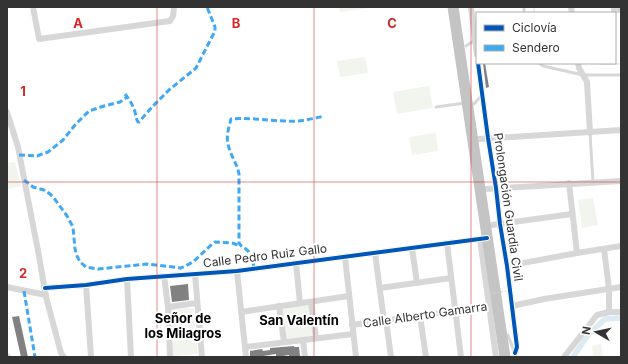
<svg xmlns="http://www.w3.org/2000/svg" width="628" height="364" viewBox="0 0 628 364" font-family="Inter,sans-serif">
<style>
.green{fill:#f2f5ed}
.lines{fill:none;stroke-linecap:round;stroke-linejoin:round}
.stream{stroke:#dbebf1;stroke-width:1.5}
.canal{stroke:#dbebf1;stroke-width:5.5}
.building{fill:#818181}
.lane{stroke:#d7d7d7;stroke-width:3}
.street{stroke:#d7d7d7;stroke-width:6}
.highway{stroke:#c4c4c4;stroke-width:11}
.path-bridge{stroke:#d6d6d6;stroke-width:1;stroke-dasharray:2 2;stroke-linecap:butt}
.quiet{stroke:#3fa9f5;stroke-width:3;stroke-dasharray:6 3;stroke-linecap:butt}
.cycleway-casing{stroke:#fff;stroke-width:6}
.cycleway{stroke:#0057b8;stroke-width:4}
.grid{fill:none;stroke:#d62828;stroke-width:1;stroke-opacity:0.55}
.labels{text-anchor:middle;stroke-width:4;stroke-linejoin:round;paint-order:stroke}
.street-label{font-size:12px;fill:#333;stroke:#fff}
.neighbourhood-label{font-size:13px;font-weight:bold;fill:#000;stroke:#fff}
.grid-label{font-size:13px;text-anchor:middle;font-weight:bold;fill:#d62828;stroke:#fff;stroke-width:4;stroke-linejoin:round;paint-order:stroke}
</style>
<rect width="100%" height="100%" fill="#fff"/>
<g class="green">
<path d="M339 7H376L340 12Z"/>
<path d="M365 57 368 73 340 77 337 61Z"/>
<path d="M429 86 433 108 397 114 393 92Z"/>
<path d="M436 133 438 151 412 155 409 137Z"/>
<path d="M15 162 21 186 7 189V163Z"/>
<path d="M593 198 598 225 582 228 578 200Z"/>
<path d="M309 305 313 337 286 340 281 308Z"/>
<path d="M194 308 195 331 170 332 169 309Z"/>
<path d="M197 339 198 354 172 356 171 341Z"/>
<path d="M601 344 603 357H593L592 346Z"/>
</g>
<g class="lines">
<g class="stream">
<path d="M534 7V13"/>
<path d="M596 63 602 64H621"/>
</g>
<path class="canal" d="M573 357 588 335 605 319 621 318"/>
</g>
<g class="building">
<path d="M483 63H485L489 87 486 88Z"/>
<path d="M188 284 189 300 172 302 170 286Z"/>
<path d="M19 316 28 357H21L12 317Z"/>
<path d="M294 346V347H299L300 356 289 357V355L276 357V354L257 357H250V351L262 349 263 351 270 350V348Z"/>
</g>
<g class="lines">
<g class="lane">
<path d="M524 7V13"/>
<path d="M466 46 475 40"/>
<path d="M539 63 543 66 583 75H621"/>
<path d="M474 104 481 96"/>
<path d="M436 107 465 103"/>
<path d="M590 133 593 182"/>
<path d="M508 335 516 357"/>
</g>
<g class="street">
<path d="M33 7 39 39 170 21 173 16 174 7"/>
<path d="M471 7 477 55"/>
<path d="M571 7 572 13"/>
<path d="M614 10H621"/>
<path d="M478 63 488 138 496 188 500 224 507 266 517 347 515 353"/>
<path d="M578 63 579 68 587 82 590 133"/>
<path d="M7 112 18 147 39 256 46 297 61 353 64 357"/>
<path d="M479 139 621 130"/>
<path d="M569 183 577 253"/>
<path d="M486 189 621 181"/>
<path d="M492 225 572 214"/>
<path d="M480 239 496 357"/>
<path d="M447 243 461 357"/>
<path d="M412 248 417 283"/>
<path d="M604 249 609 289V312"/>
<path d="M375 253 384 321"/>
<path d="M345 257 356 357"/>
<path d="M296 263 300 303"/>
<path d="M507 266 577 253 621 246"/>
<path d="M237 271 246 357"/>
<path d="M195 274 202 357"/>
<path d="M164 276 168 307 170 357"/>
<path d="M127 279 131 357"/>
<path d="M86 285 91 357"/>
<path d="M7 287 46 295"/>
<path d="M45 288 86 285 127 279 237 271 487 238"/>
<path d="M380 288 451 278"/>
<path d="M311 302 316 338"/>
<path d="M279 306 284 342"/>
<path d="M512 306 544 299 621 287"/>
<path d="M168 307 197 303"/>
<path d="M241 312 349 296"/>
<path d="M420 316 426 357"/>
<path d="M386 320 391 357"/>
<path d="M352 325 497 305"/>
<path d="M303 340 305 357"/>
<path d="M245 347 353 334"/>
<path d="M7 356 8 357"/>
<path d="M564 357 597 315 609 312H621"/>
</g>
<path class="highway" d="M453 7 505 357"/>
<path class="path-bridge" d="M489 294 506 291"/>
<g class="quiet">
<path d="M125 94C129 99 133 105 135 112 136 116 136 119 138 122H139L153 106 169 90 196 68 215 31V27L207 7"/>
<path d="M19 155 37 156 48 152 63 140 75 125 89 111 104 106 120 102 127 97"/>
<path d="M24 180 33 187 44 190 50 194 54 198 67 216 73 227 75 249 77 256 80 262 86 267 98 269 147 264 181 268 193 262 210 246 215 242 232 243 241 246"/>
<path d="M254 269C253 263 253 256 249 252 246 248 241 247 239 243V174C237 163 230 155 228 144 226 136 229 127 231 119 249 117 268 121 287 121 299 122 312 119 324 116"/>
<path d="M24 291 35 357"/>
</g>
<defs>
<g id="cycleway">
<path d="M478 63 488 138 496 188 500 224 507 266 517 347 515 353"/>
<path d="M45 288 86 285 127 279 237 271 487 238"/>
</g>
</defs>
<use href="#cycleway" class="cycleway-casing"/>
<use href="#cycleway" class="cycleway"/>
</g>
<path class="grid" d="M157 7V357M314 7V357M471 7V357M7 182H621"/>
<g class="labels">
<g class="street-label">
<text transform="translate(508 207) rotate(82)" y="4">Prolongación Guardia Civil</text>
<text transform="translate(265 256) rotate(-7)" y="4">Calle Pedro Ruiz Gallo</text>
<text transform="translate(425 315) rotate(-8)" y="4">Calle Alberto Gamarra</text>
</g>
<g class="neighbourhood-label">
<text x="183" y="323">Señor de<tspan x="183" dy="15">los Milagros</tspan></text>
<text x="299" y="325">San Valentín</text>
</g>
</g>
<g class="grid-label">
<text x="78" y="28">A</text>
<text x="236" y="28">B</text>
<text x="392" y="28">C</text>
<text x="23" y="96">1</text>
<text x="23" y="278">2</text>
</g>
<rect width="628" height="364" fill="none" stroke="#333333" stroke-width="16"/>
<rect x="476" y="12" width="140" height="52" fill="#ffffff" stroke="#adadad"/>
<rect x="484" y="25" width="20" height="6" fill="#0057b8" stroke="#adadad"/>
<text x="512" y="32" font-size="12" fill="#333333">Ciclovía</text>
<rect x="484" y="45" width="20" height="6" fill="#3fa9f5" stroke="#adadad"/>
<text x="512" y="52" font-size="12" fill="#333333">Sendero</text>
<g transform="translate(596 332) rotate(279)" stroke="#ffffff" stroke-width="3" paint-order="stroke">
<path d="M0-3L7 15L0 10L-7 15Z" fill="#333333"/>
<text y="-6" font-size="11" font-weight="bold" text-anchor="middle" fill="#333333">N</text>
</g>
</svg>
